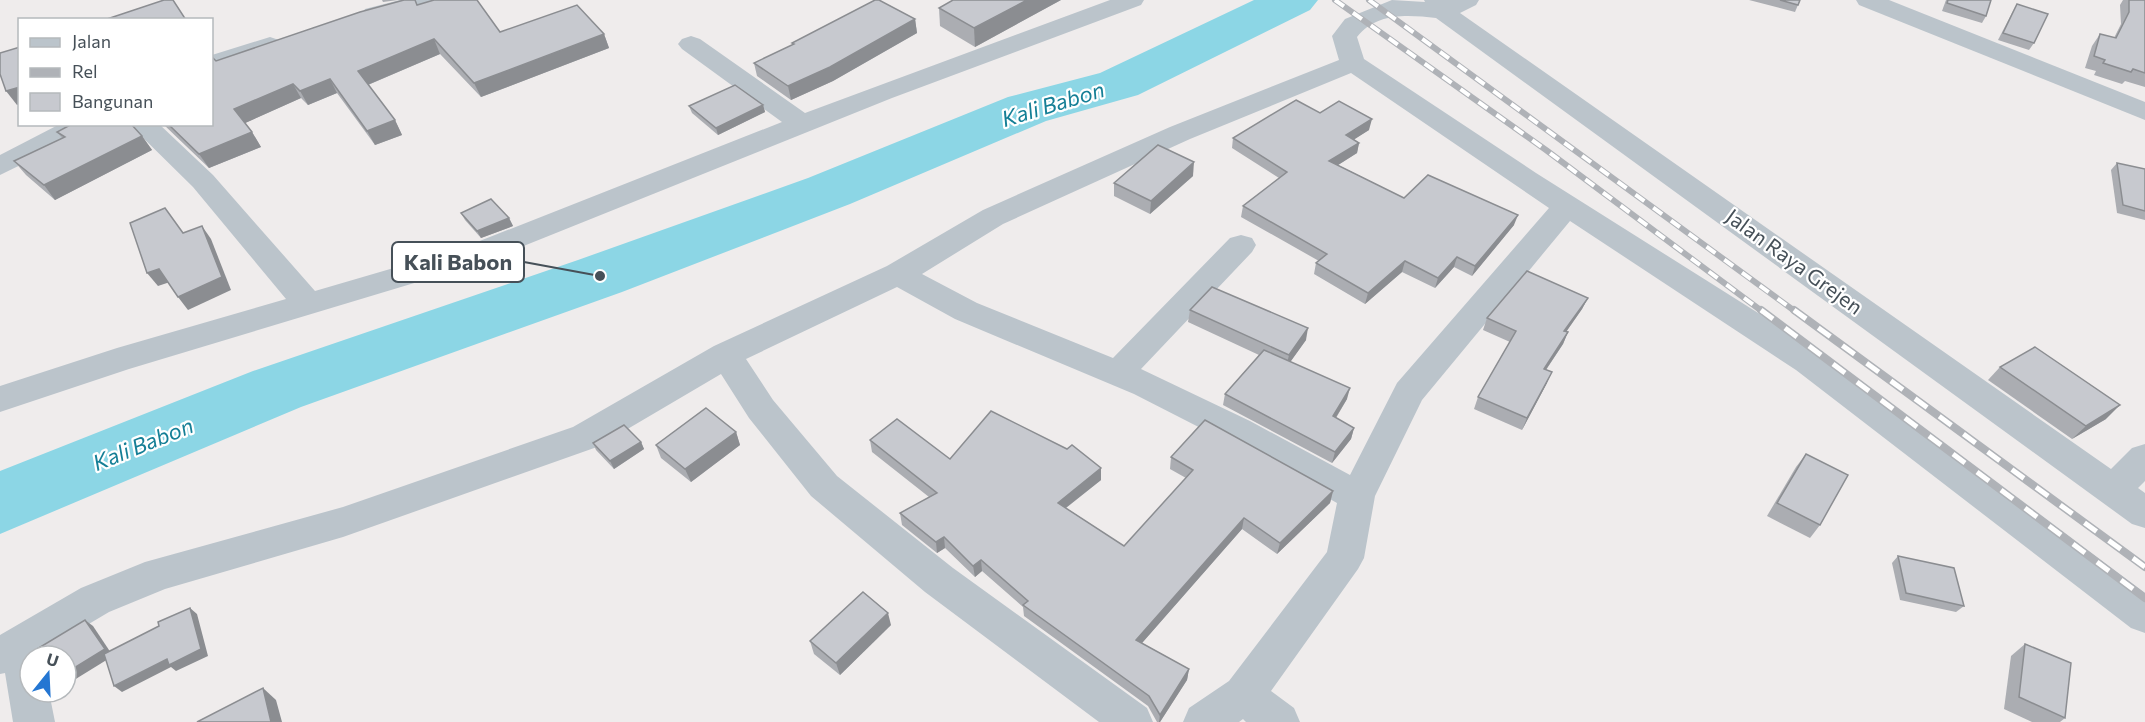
<svg xmlns="http://www.w3.org/2000/svg" width="2145" height="722" viewBox="0 0 2145 722" font-family="Commissioner,sans-serif">
<style>
.lines{fill:none;stroke-linecap:round;stroke-linejoin:round}
.river{fill:#8cd6e5;fill-rule:evenodd}
.minor{fill:#bbc4cb;fill-rule:evenodd}
.rail-far1-casing{stroke:#afb2b7;stroke-width:6}
.rail-casing{stroke:#afb2b7;stroke-width:8}
.rail-far1{stroke:#fff;stroke-width:4;stroke-dasharray:11;stroke-linecap:butt}
.rail{stroke:#fff;stroke-width:5;stroke-dasharray:15;stroke-linecap:butt}
.wall{fill:#abadb2}
.shaded-wall{fill:#8b8d91}
.building{fill:#c7c9cf;stroke:#8b8d91;stroke-width:1.5}
.labels{text-anchor:middle;stroke-width:4.5;stroke-linejoin:round;paint-order:stroke}
.street-label{font-size:21px;fill:#465058;stroke:#fff}
.water-label{font-size:22px;font-style:italic;fill:#157f96;stroke:#fff}
.leader{fill:none;stroke:#465058;stroke-width:2}
.callout-dot{fill:#465058;stroke:#fff;stroke-width:2}
.callout{fill:#fff;stroke:#465058;stroke-width:2}
.callout-label{font-size:22px;text-anchor:middle;font-weight:bold;fill:#465058}
</style>
<rect width="100%" height="100%" fill="#efecec"/>
<g class="lines">
<path class="river" d="M1254 0H1318L1310 10 1138 95 1046 121 850 204 622 292 301 407 0 534V471L253 371 578 260 808 178 1008 97 1100 73Z"/>
<g class="minor">
<path d="M400 0H441L438 5 374 21 365 19 362 14 365 9Z"/>
<path d="M1110 0H1144L1141 5 892 98 484 262 129 369 0 412V386L117 348 286 299 193 187 129 124H159L213 175 315 291 462 248 782 122 682 49 678 44 682 39 691 36 700 39 805 113Z"/>
<path d="M1392 0 1425 2 1424 0H1479L1476 5 1460 13 2111 469 2132 448 2145 444V481L2138 488 2145 493V528L2132 524 1436 18C1408 15 1377 12 1357 37L1364 59 1536 173 1820 352 2145 593V633L2131 628 1796 370 1570 221 1422 400 1375 496 1364 558 1358 569 1271 691 1294 708 1300 722H1246L1243 719 1239 722H1183L1189 708 1229 681 1327 552 1337 503 1226 441 1134 394 955 319 897 287 746 359 773 400 837 476 953 568 1147 708 1153 722H1099L925 592 811 496 749 418 721 374 597 447 343 537 165 589 109 612 45 650V656H30V692H49L55 722H13L5 673 0 674V635L81 588 145 562 343 507 573 427 714 346 887 266 983 210 1170 127 1339 60 1332 36 1345 19ZM1351 73 1549 208 1397 383 1350 475 1250 421 1141 369 1252 252 1256 245 1252 238 1241 235 1230 238 1113 358 977 303 922 274 1003 224 1190 139Z"/>
<path d="M1856 0H1889L2145 102V120L1859 5Z"/>
<path d="M270 37 279 40 283 45 279 50 212 71V55Z"/>
<path d="M60 124H95L92 130 0 175V155Z"/>
</g>
<defs>
<g id="rail-far1">
<path d="M1335 0 1546 150 1763 312"/>
<path d="M1369 0 1796 312"/>
</g>
<g id="rail">
<path d="M1761 310 2145 598"/>
<path d="M1794 310 2145 567"/>
</g>
</defs>
<use href="#rail-far1" class="rail-far1-casing"/>
<use href="#rail" class="rail-casing"/>
<use href="#rail-far1" class="rail-far1"/>
<use href="#rail" class="rail"/>
</g>
<g class="wall">
<path d="M382 0H398L383 2Z"/>
<path d="M1061 0 975 47 940 26 939 8Z"/>
<path d="M1749 0H1800L1795 12Z"/>
<path d="M1946 0H1991L1986 16 1982 23 1942 11Z"/>
<path d="M2123 0H2145V87L2125 81 2122 84 2094 75 2096 71 2085 68 2092 46 2100 34 2114 38 2121 24 2120 5Z"/>
<path d="M2017 4 2034 43 2029 50 1998 40 2013 11Z"/>
<path d="M417 5 500 32 604 34 609 48 481 97 440 54 368 85 395 120 402 135 375 145 337 93 308 105 301 98 245 123 252 132 261 147 209 168 163 124H212L216 61Z"/>
<path d="M915 19 917 33 833 81 791 100 757 76 754 63 792 45V43Z"/>
<path d="M763 105 765 112 718 135 692 113 689 106Z"/>
<path d="M1320 113 1369 130 1354 139 1359 143 1357 153 1338 165 1404 198 1514 225 1472 276 1454 267 1435 288 1402 272 1365 304 1314 274 1316 263 1319 261 1241 217 1243 206 1279 178 1232 148 1233 138Z"/>
<path d="M57 132 142 136 152 150 55 200 26 175 14 161 62 138Z"/>
<path d="M2117 163 2145 169V220L2117 213 2111 170Z"/>
<path d="M1193 176 1150 214 1114 196V183Z"/>
<path d="M461 213 509 218 513 226 481 238 465 220Z"/>
<path d="M1588 298 1582 309 1566 332H1568L1563 344 1546 370 1547 383 1522 430 1474 409 1478 397 1510 342 1483 330 1487 318Z"/>
<path d="M1190 310 1306 340 1290 362 1347 399 1336 418 1354 428 1351 439 1332 463 1223 405 1225 394 1259 355 1188 322Z"/>
<path d="M2000 367 2106 419 2072 439 1988 380Z"/>
<path d="M736 432 740 445 691 482 661 458 656 445Z"/>
<path d="M870 440 950 459 1101 468V480L1066 508 1124 546 1186 478 1170 469 1171 457 1333 491 1330 503 1277 554 1242 529 1142 643 1189 669 1187 680 1160 722H1157L1148 706 1024 616 1023 607 982 571 975 577 945 548 937 553 902 525 900 513 929 497 872 452Z"/>
<path d="M641 442 644 449 614 469 596 450 593 443Z"/>
<path d="M1806 454 1820 525 1810 538 1767 516 1796 467Z"/>
<path d="M1898 556 1964 606 1956 612 1900 600 1892 563Z"/>
<path d="M891 625 840 675 814 654 810 641Z"/>
<path d="M2025 644 2065 718 2060 722H2032L2004 709 2011 656Z"/>
</g>
<g class="shaded-wall">
<path d="M1027 0H1061L975 47 974 28Z"/>
<path d="M915 19 917 33 833 81 791 100 788 86Z"/>
<path d="M604 34 609 48 481 97 474 83Z"/>
<path d="M434 39 440 54 365 86 358 71Z"/>
<path d="M330 79 337 93 308 105 300 91Z"/>
<path d="M293 84 301 98 243 124 234 109Z"/>
<path d="M20 87V104L17 105 6 91Z"/>
<path d="M763 105 765 112 718 135 716 128Z"/>
<path d="M1372 119 1369 130 1344 146 1346 135Z"/>
<path d="M395 120 402 135 375 145 367 131Z"/>
<path d="M252 132 261 147 209 168 199 154Z"/>
<path d="M142 136 152 150 55 200 44 185Z"/>
<path d="M1359 143 1357 153 1327 172 1329 161Z"/>
<path d="M1194 162 1193 176 1150 214 1151 201Z"/>
<path d="M1518 215 1514 225 1472 276 1475 266Z"/>
<path d="M509 218 513 226 481 238 477 231Z"/>
<path d="M202 226 211 239 231 290 188 310 178 297Z"/>
<path d="M1457 257 1454 267 1435 288 1438 278Z"/>
<path d="M1405 261 1402 272 1365 304 1368 293Z"/>
<path d="M159 269 170 282 158 286 147 273Z"/>
<path d="M1588 298 1582 309 1559 342 1564 331Z"/>
<path d="M1308 328 1306 340 1286 368 1289 355Z"/>
<path d="M1568 332 1563 344 1539 380 1544 369Z"/>
<path d="M1552 372 1547 383 1522 430 1527 418Z"/>
<path d="M1350 388 1347 399 1330 427 1333 416Z"/>
<path d="M2120 405 2106 419 2072 439 2086 426Z"/>
<path d="M1354 428 1351 439 1332 463 1335 452Z"/>
<path d="M736 432 740 445 691 482 685 469Z"/>
<path d="M641 442 644 449 614 469 610 461Z"/>
<path d="M1101 468V480L1058 514V503Z"/>
<path d="M1333 491 1330 503 1277 554 1280 543Z"/>
<path d="M1244 518 1242 529 1135 651 1136 640Z"/>
<path d="M944 537 945 548 937 553 936 542Z"/>
<path d="M981 560 982 571 975 577 973 566Z"/>
<path d="M190 608 197 614 208 656 176 671 171 667 122 692 114 686 167 659Z"/>
<path d="M888 613 891 625 840 675 836 663Z"/>
<path d="M85 620 93 626 113 656 66 685V673Z"/>
<path d="M1189 669 1187 680 1160 722H1159L1160 715Z"/>
<path d="M263 688 276 700 282 722H271Z"/>
</g>
<g class="building">
<path d="M164 0H173L186 20H104Z"/>
<path d="M404 0H415L417 5 434 0H477L500 32 577 5 604 34 474 83 434 39 358 71 395 120 367 131 330 79 300 91 293 84 234 109 252 132 199 154 168 124H212V57L216 61 360 12Z"/>
<path d="M875 0H879L915 19 830 67 788 86 754 63 794 44 792 43Z"/>
<path d="M953 0H1027L974 28 939 8Z"/>
<path d="M1780 0H1800L1798 5Z"/>
<path d="M1948 0H1991L1986 16 1947 3Z"/>
<path d="M2129 0H2145V73L2133 69 2131 72 2103 63 2105 60 2094 56 2100 34 2116 38 2129 12Z"/>
<path d="M2017 4 2048 14 2034 43 2003 33Z"/>
<path d="M20 47V87L6 91 0 74V53Z"/>
<path d="M735 85 763 105 716 128 689 106Z"/>
<path d="M1296 100 1320 113 1339 101 1372 119 1346 135 1359 143 1329 161 1404 198 1428 175 1518 215 1475 266 1457 257 1438 278 1405 261 1368 293 1316 263 1327 254 1243 206 1287 172 1233 138Z"/>
<path d="M72 124H131L142 136 44 185 14 161 65 137 57 132Z"/>
<path d="M1158 145 1194 162 1151 201 1114 183Z"/>
<path d="M2117 163 2145 169V211L2123 205Z"/>
<path d="M491 199 509 218 477 231 461 213Z"/>
<path d="M165 208 183 233 202 226 222 277 178 297 159 269 147 273 130 223Z"/>
<path d="M1527 271 1588 298 1564 331 1568 332 1544 369 1552 372 1527 418 1478 397 1516 331 1487 318Z"/>
<path d="M1212 287 1308 328 1289 355 1190 310Z"/>
<path d="M2035 347 2120 405 2086 426 2000 367Z"/>
<path d="M1264 350 1350 388 1333 416 1354 428 1335 452 1225 394Z"/>
<path d="M706 408 736 432 685 469 656 445Z"/>
<path d="M991 411 1067 449 1072 445 1101 468 1058 503 1124 546 1193 470 1171 457 1205 420 1333 491 1280 543 1244 518 1136 640 1189 669 1160 715 1149 696 1023 605 1028 601 981 560 973 566 944 537 936 542 900 513 937 493 870 440 897 419 950 459Z"/>
<path d="M624 425 641 442 610 461 593 443Z"/>
<path d="M1806 454 1848 475 1820 525 1777 503Z"/>
<path d="M1898 556 1954 568 1964 606 1906 593Z"/>
<path d="M863 592 888 613 836 663 810 641Z"/>
<path d="M190 608 201 649 169 665 167 659 114 686 104 654 159 626 158 622Z"/>
<path d="M85 620 105 649 66 673V656H35L32 652Z"/>
<path d="M2025 644 2071 663 2065 718 2019 697Z"/>
<path d="M263 688 271 722H197Z"/>
</g>
<g class="labels">
<g class="street-label">
<text transform="translate(1794 262) rotate(36)" y="7">Jalan Raya Grejen</text>
</g>
<g class="water-label">
<text transform="translate(1053 104) rotate(-17)" y="8">Kali Babon</text>
<text transform="translate(143 444) rotate(-22)" y="8">Kali Babon</text>
</g>
</g>
<path class="leader" d="M600 276L524 262"/>
<circle class="callout-dot" cx="600" cy="276" r="6"/>
<rect class="callout" x="392" y="242" width="132" height="40" rx="6"/>
<g class="callout-label">
<text x="458" y="270">Kali Babon</text>
</g>
<rect x="18" y="18" width="195" height="108" fill="#ffffff" stroke="#b5b9bc" stroke-width="1.5"/>
<rect x="30" y="38" width="30" height="9" fill="#bbc4cb" stroke="#b5b9bc" stroke-width="1.5"/>
<text x="72" y="48" font-size="18" fill="#465058">Jalan</text>
<rect x="30" y="68" width="30" height="9" fill="#afb2b7" stroke="#b5b9bc" stroke-width="1.5"/>
<text x="72" y="78" font-size="18" fill="#465058">Rel</text>
<rect x="30" y="93" width="30" height="18" fill="#c7c9cf" stroke="#b5b9bc" stroke-width="1.5"/>
<text x="72" y="108" font-size="18" fill="#465058">Bangunan</text>
<g transform="translate(48 674) rotate(18)"><circle r="28" fill="#ffffff" stroke="#b5b9bc" stroke-width="1.5"/>
<path d="M0-4.5L10 22L0 15L-10 22Z" fill="#2476d2"/>
<text y="-9" font-size="16" font-weight="bold" text-anchor="middle" fill="#465058">U</text>
</g>
</svg>
